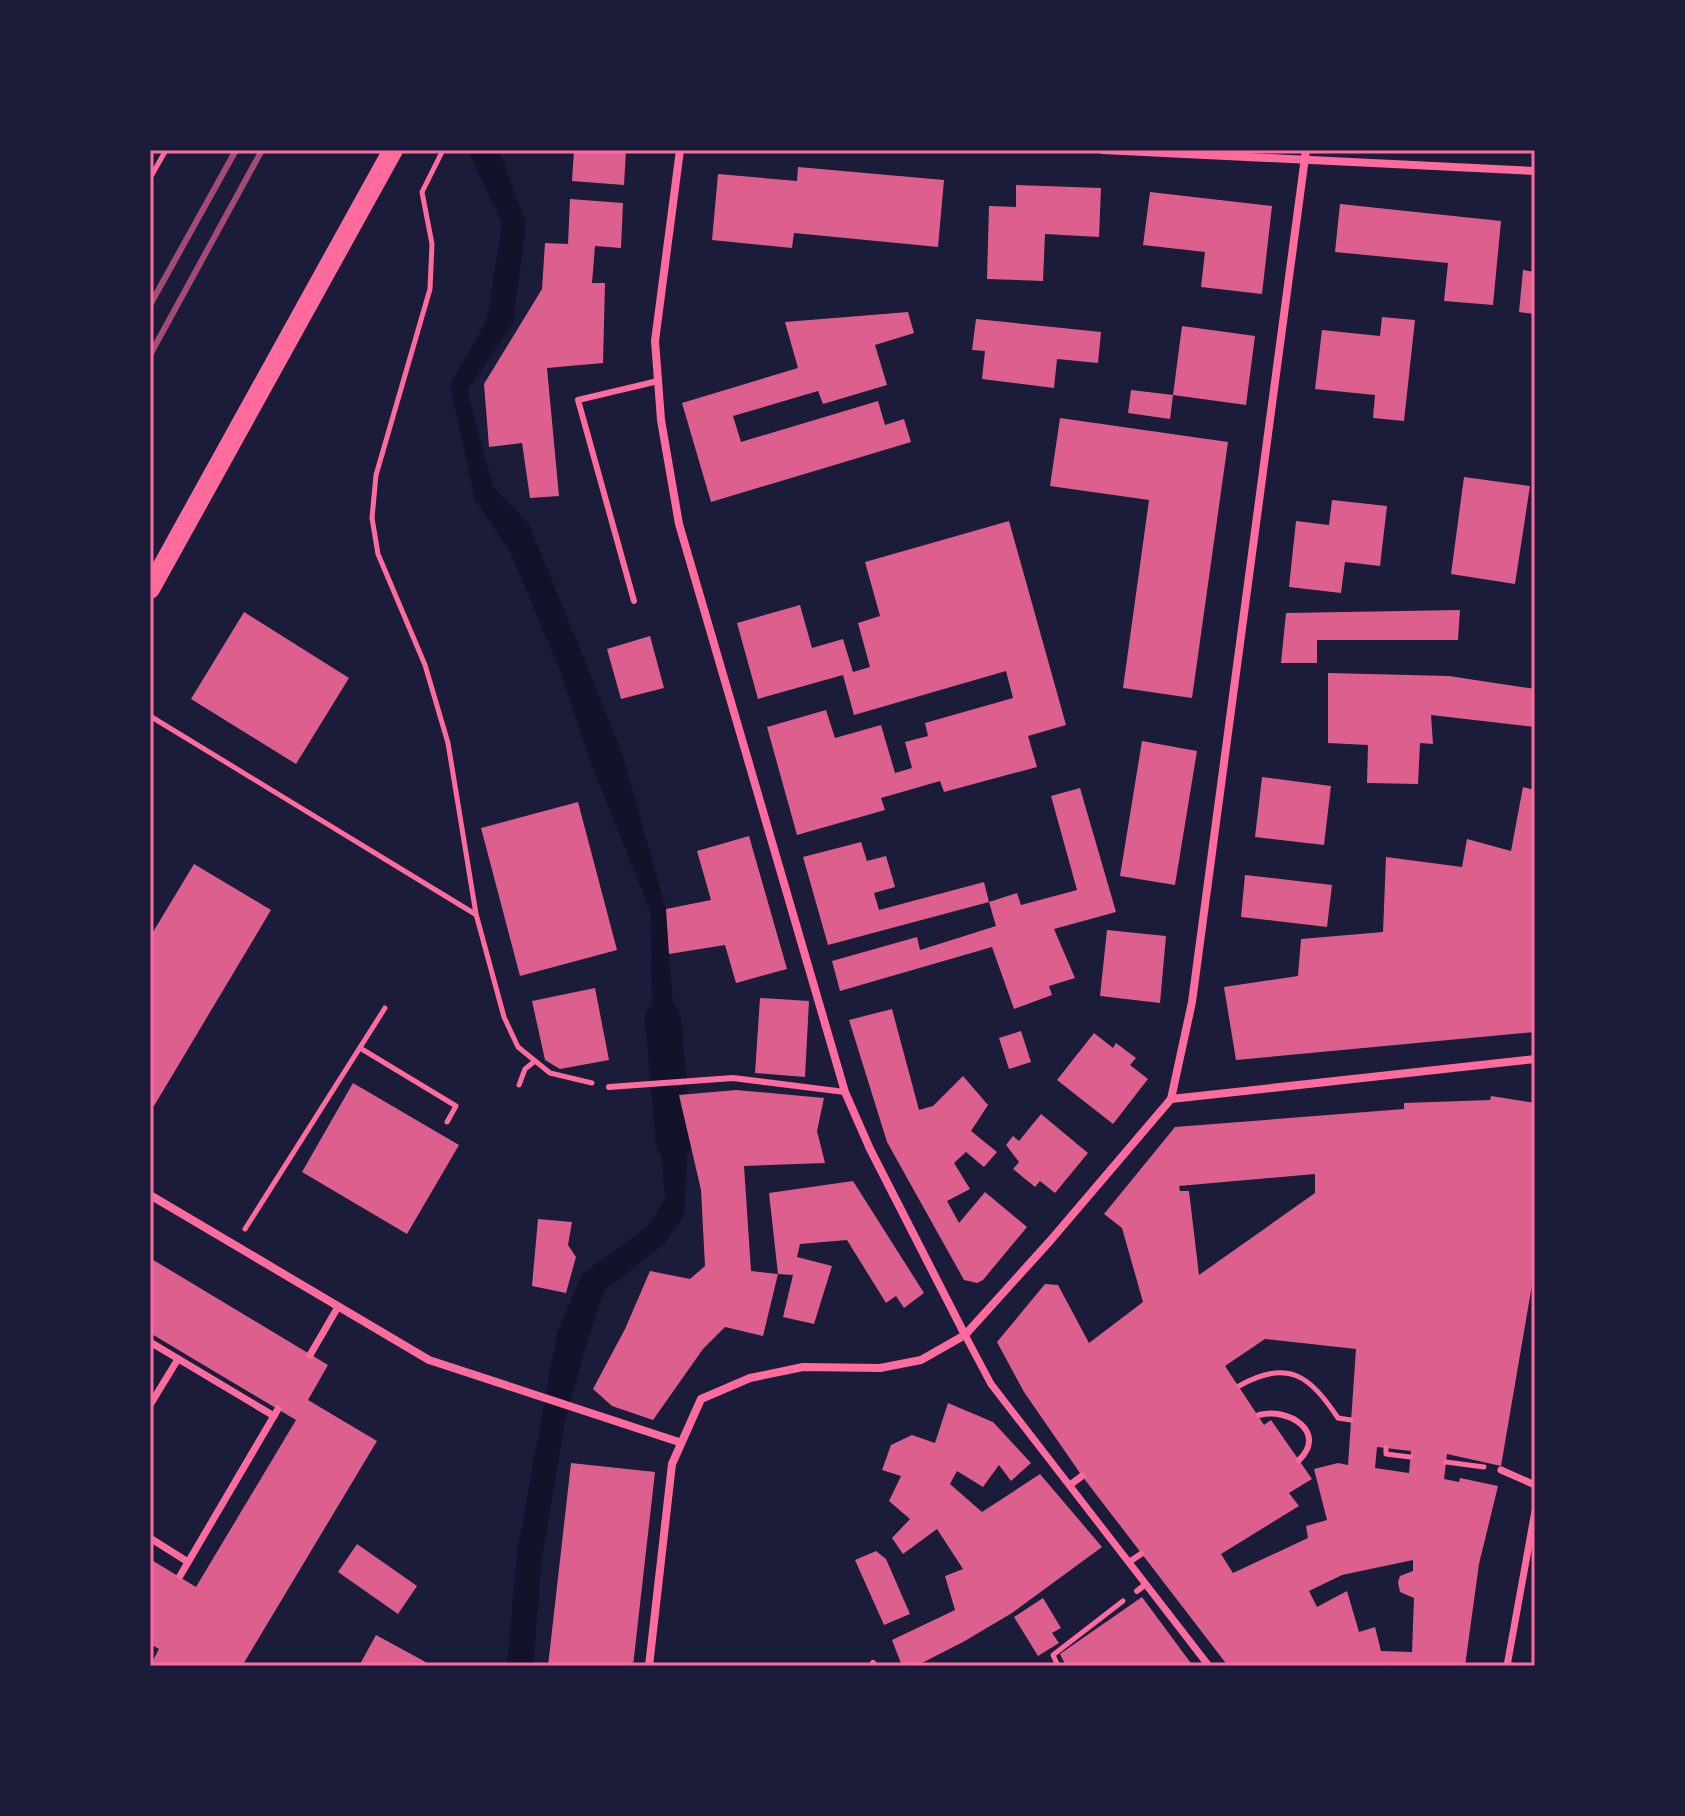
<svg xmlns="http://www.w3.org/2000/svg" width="1685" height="1816" viewBox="0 0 1685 1816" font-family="'DejaVu Sans',sans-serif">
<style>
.water{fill:#12122b}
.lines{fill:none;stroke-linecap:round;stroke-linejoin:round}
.canal{stroke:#12122b;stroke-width:36}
.building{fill:#dd5f8e;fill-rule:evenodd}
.path{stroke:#ff6b9d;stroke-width:5}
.service{stroke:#ff6b9d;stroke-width:6}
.pedestrian{stroke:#ff6b9d;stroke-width:7}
.minor{stroke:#ff6b9d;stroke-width:8}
.primary{stroke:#ff6b9d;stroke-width:20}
.rail{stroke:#a44b75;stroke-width:6}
.neatline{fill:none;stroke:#ff6b9d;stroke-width:3}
</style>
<rect width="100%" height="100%" fill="#1b1b3a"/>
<g class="water">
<path d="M468 150H499L526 224 513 323 467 391 493 487 529 524 622 753 666 909 677 1066 654 1070 650 911 589 758 559 668 511 554 475 500 450 385 487 320 502 224Z"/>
<path d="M679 1093 687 1164 684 1215 664 1244 604 1291 584 1352 565 1422 542 1557 533 1666H507L517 1553 557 1333 582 1274 647 1227 665 1199 657 1095Z"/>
</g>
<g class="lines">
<path class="canal" d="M663 1019 674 1143"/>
</g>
<g class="building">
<path d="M574 150H626L624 185 572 181Z"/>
<path d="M798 167 944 180 938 247 794 233 792 248 712 240 718 174 797 181Z"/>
<path d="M1016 185 1101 188 1099 237 1045 234 1043 281 987 279 989 206 1016 207Z"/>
<path d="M1150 192 1272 206 1262 294 1201 287 1205 252 1143 245Z"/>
<path d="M570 199 623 203 621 248 595 246 592 283H605L603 363 547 368 559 496 530 498 522 443 489 447 484 384 542 289 545 243 568 244Z"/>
<path d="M1340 204 1501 221 1493 305 1444 301 1448 263 1335 252Z"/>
<path d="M1523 270 1535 272V314L1519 312Z"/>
<path d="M908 312 914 333 875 345 887 385 823 404 818 391 733 416 741 442 878 401 885 425 904 419 911 442 711 502 682 403 798 368 785 322Z"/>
<path d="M1382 317 1415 320 1404 421 1373 418 1375 395 1315 389 1322 330 1380 336Z"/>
<path d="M976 319 1101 332 1098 363 1057 359 1054 388 982 379 985 351 972 350Z"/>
<path d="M1182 326 1255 336 1246 405 1173 395Z"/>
<path d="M1131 390 1173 395 1170 419 1128 413Z"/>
<path d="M1060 418 1228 442 1192 698 1123 688 1149 500 1050 486Z"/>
<path d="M1464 477 1530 486 1515 584 1451 574Z"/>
<path d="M1332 500 1387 506 1380 566 1345 562 1341 593 1289 587 1296 521 1329 525Z"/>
<path d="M1009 521 1066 725 1028 736 1037 767 944 792 940 781 881 798 885 810 797 835 767 727 826 710 835 738 881 725 895 773 912 768 905 742 928 736 925 723 1013 698 1006 671 854 715 843 675 758 699 737 623 800 605 812 648 843 639 853 672 870 667 858 623 880 616 865 562Z"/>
<path d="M1460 610 1458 640H1317V663H1281L1286 613Z"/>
<path d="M244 612 349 678 296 764 191 699Z"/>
<path d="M650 636 664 688 621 699 607 649Z"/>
<path d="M1328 673 1449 676 1535 689V727L1431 715 1433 744 1420 743 1418 784 1367 783 1368 745 1328 743Z"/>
<path d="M1142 741 1197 751 1175 885 1120 876Z"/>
<path d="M1262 777 1331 786 1324 845 1255 837Z"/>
<path d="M1523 787 1535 790V1032L1236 1060 1224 987 1298 976 1301 939 1383 932 1386 857 1462 867 1467 839 1511 851Z"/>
<path d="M1080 788 1116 912 1054 929 1075 978 1049 986 1052 995 1014 1009 992 947 840 991 832 961 917 937 920 950 996 926 989 902 1017 893 1021 905 1077 890 1051 796Z"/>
<path d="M578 802 617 950 520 976 481 828Z"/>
<path d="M749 836 787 969 736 983 725 945 669 954 666 909 711 900 697 851Z"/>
<path d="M861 842 867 861 886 856 895 887 874 893 879 910 984 882 989 902 828 945 803 857Z"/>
<path d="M194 864 271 910 154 1106 150 1104V937Z"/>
<path d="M1245 875 1332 885 1327 927 1241 917Z"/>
<path d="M1107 930 1166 936 1160 1003 1100 996Z"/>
<path d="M595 988 609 1060 560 1069 545 1060 532 1001Z"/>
<path d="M760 998 809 1001 805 1077 755 1073Z"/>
<path d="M892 1009 919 1110 933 1106 963 1076 988 1105 971 1131 997 1152 984 1167 966 1152 954 1163 970 1189 947 1201 959 1223 985 1192 1027 1227 983 1280 977 1283 964 1280 887 1142 849 1020Z"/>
<path d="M1021 1031 1031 1062 1009 1069 999 1038Z"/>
<path d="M1094 1033 1113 1048 1116 1043 1136 1058 1130 1065 1148 1079 1113 1124 1057 1080Z"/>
<path d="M353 1083 459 1145 407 1234 302 1172Z"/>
<path d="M736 1090 824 1098 817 1131 825 1163 744 1166 751 1271 778 1274 769 1193 853 1181 924 1293 904 1308 896 1296 886 1303 847 1240 800 1244 797 1257 832 1266 814 1324 783 1317 793 1275 778 1274 763 1336 725 1327 703 1349 653 1420 612 1406 593 1389 625 1329 650 1271 690 1279 705 1266 701 1190 679 1095Z"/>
<path d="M1491 1096 1535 1103V1267L1501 1466 1447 1454 1444 1479 1459 1482 1460 1478 1498 1486 1479 1564 1465 1666H1228L1082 1476 1024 1392 997 1342 1045 1284 1058 1285 1089 1343 1143 1302 1122 1228 1104 1214 1175 1127 1404 1109V1103L1490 1100ZM1315 1174V1193L1199 1275 1189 1191H1180L1179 1186ZM1265 1339 1356 1349 1348 1465 1338 1463 1314 1469 1327 1520 1306 1526 1308 1538 1233 1573 1221 1554 1299 1506 1289 1493 1312 1479 1271 1420 1264 1425 1225 1366ZM1377 1447 1411 1451 1409 1473 1375 1468ZM1413 1560V1571L1400 1576 1398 1582 1400 1592 1414 1598 1412 1652 1381 1651 1375 1627 1359 1632 1347 1591 1317 1607 1309 1591 1342 1575Z"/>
<path d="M1041 1114 1088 1153 1055 1193 1040 1181 1035 1187 1013 1169 1019 1162 1006 1145 1013 1136 1019 1141Z"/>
<path d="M538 1219 572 1222 568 1245 576 1257 566 1293 532 1286Z"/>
<path d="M150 1258 328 1365 308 1400 377 1441 242 1666H150L159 1649 150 1644V1559L196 1587 296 1420 150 1333Z"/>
<path d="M948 1403 993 1422 1031 1463 1011 1481 999 1465 983 1487 957 1471 950 1484 982 1512 1040 1474 1102 1547 1012 1613 963 1642 916 1666H902L892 1640 955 1610 945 1576 963 1569 937 1529 903 1554 892 1538 910 1519 889 1501 901 1476 882 1470 891 1445 912 1435 935 1443Z"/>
<path d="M571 1463 655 1472 633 1666H548Z"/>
<path d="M357 1544 417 1586 398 1614 338 1572Z"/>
<path d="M876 1551 886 1559 910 1614 884 1625 855 1560Z"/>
<path d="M1142 1597 1193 1666H1066L1060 1654Z"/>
<path d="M1043 1598 1061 1628 1052 1633 1059 1643 1038 1656 1014 1617Z"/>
<path d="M376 1635 433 1666H359Z"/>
</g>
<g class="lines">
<g class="path">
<path d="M443 150 422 192 432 244 430 289 376 475 372 518 378 554 425 665 448 743 476 914 504 1017 518 1047 550 1073 592 1083"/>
<path d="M150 178 166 150"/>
<path d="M150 716 475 914"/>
<path d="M360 1048 456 1106 447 1122"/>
<path d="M519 1085 525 1069 535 1061"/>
<path d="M245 1229 385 1008"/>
<path d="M1239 1386C1288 1358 1310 1376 1338 1418L1351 1420"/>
<path d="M1386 1448V1454L1410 1457"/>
<path d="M1446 1462 1484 1467"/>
<path d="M1058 1666 1053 1655 1123 1601"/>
</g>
<g class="service">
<path d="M634 601 578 400 658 381"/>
<path d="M609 1087 733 1078 845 1092"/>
<path d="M1259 1415C1288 1407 1328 1432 1299 1460"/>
<path d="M1129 1562 1141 1554"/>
<path d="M1137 1591 1146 1584"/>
<path d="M873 1663 875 1666"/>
</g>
<g class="pedestrian">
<path d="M965 1335 991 1384 1209 1666"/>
<path d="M150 1342 274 1416"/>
<path d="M310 1355 338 1307"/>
<path d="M150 1405 178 1359"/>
<path d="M1501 1470 1535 1485"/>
<path d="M1070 1485 1082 1476"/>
<path d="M150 1538 188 1562"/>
<path d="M180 1576 278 1409"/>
<path d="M1507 1666 1535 1511"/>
</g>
<g class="minor">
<path d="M680 150 655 341 661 420 679 524 845 1092 870 1149 965 1335"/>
<path d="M1103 150 1535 171"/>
<path d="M1171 1099 1192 1002 1306 150"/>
<path d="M150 1195 429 1360 679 1442"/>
<path d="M649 1666 672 1464 701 1399 750 1378 803 1367 880 1368 921 1360 965 1335 1050 1241 1171 1099 1535 1059"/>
</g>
<path class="primary" d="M150 589 393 150"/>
<g class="rail">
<path d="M150 305 236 150"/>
<path d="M150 355 262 150"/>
</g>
</g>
<rect width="1685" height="1816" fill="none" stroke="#1b1b3a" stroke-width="304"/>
<rect x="152" y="152" width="1381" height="1512" class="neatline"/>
</svg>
